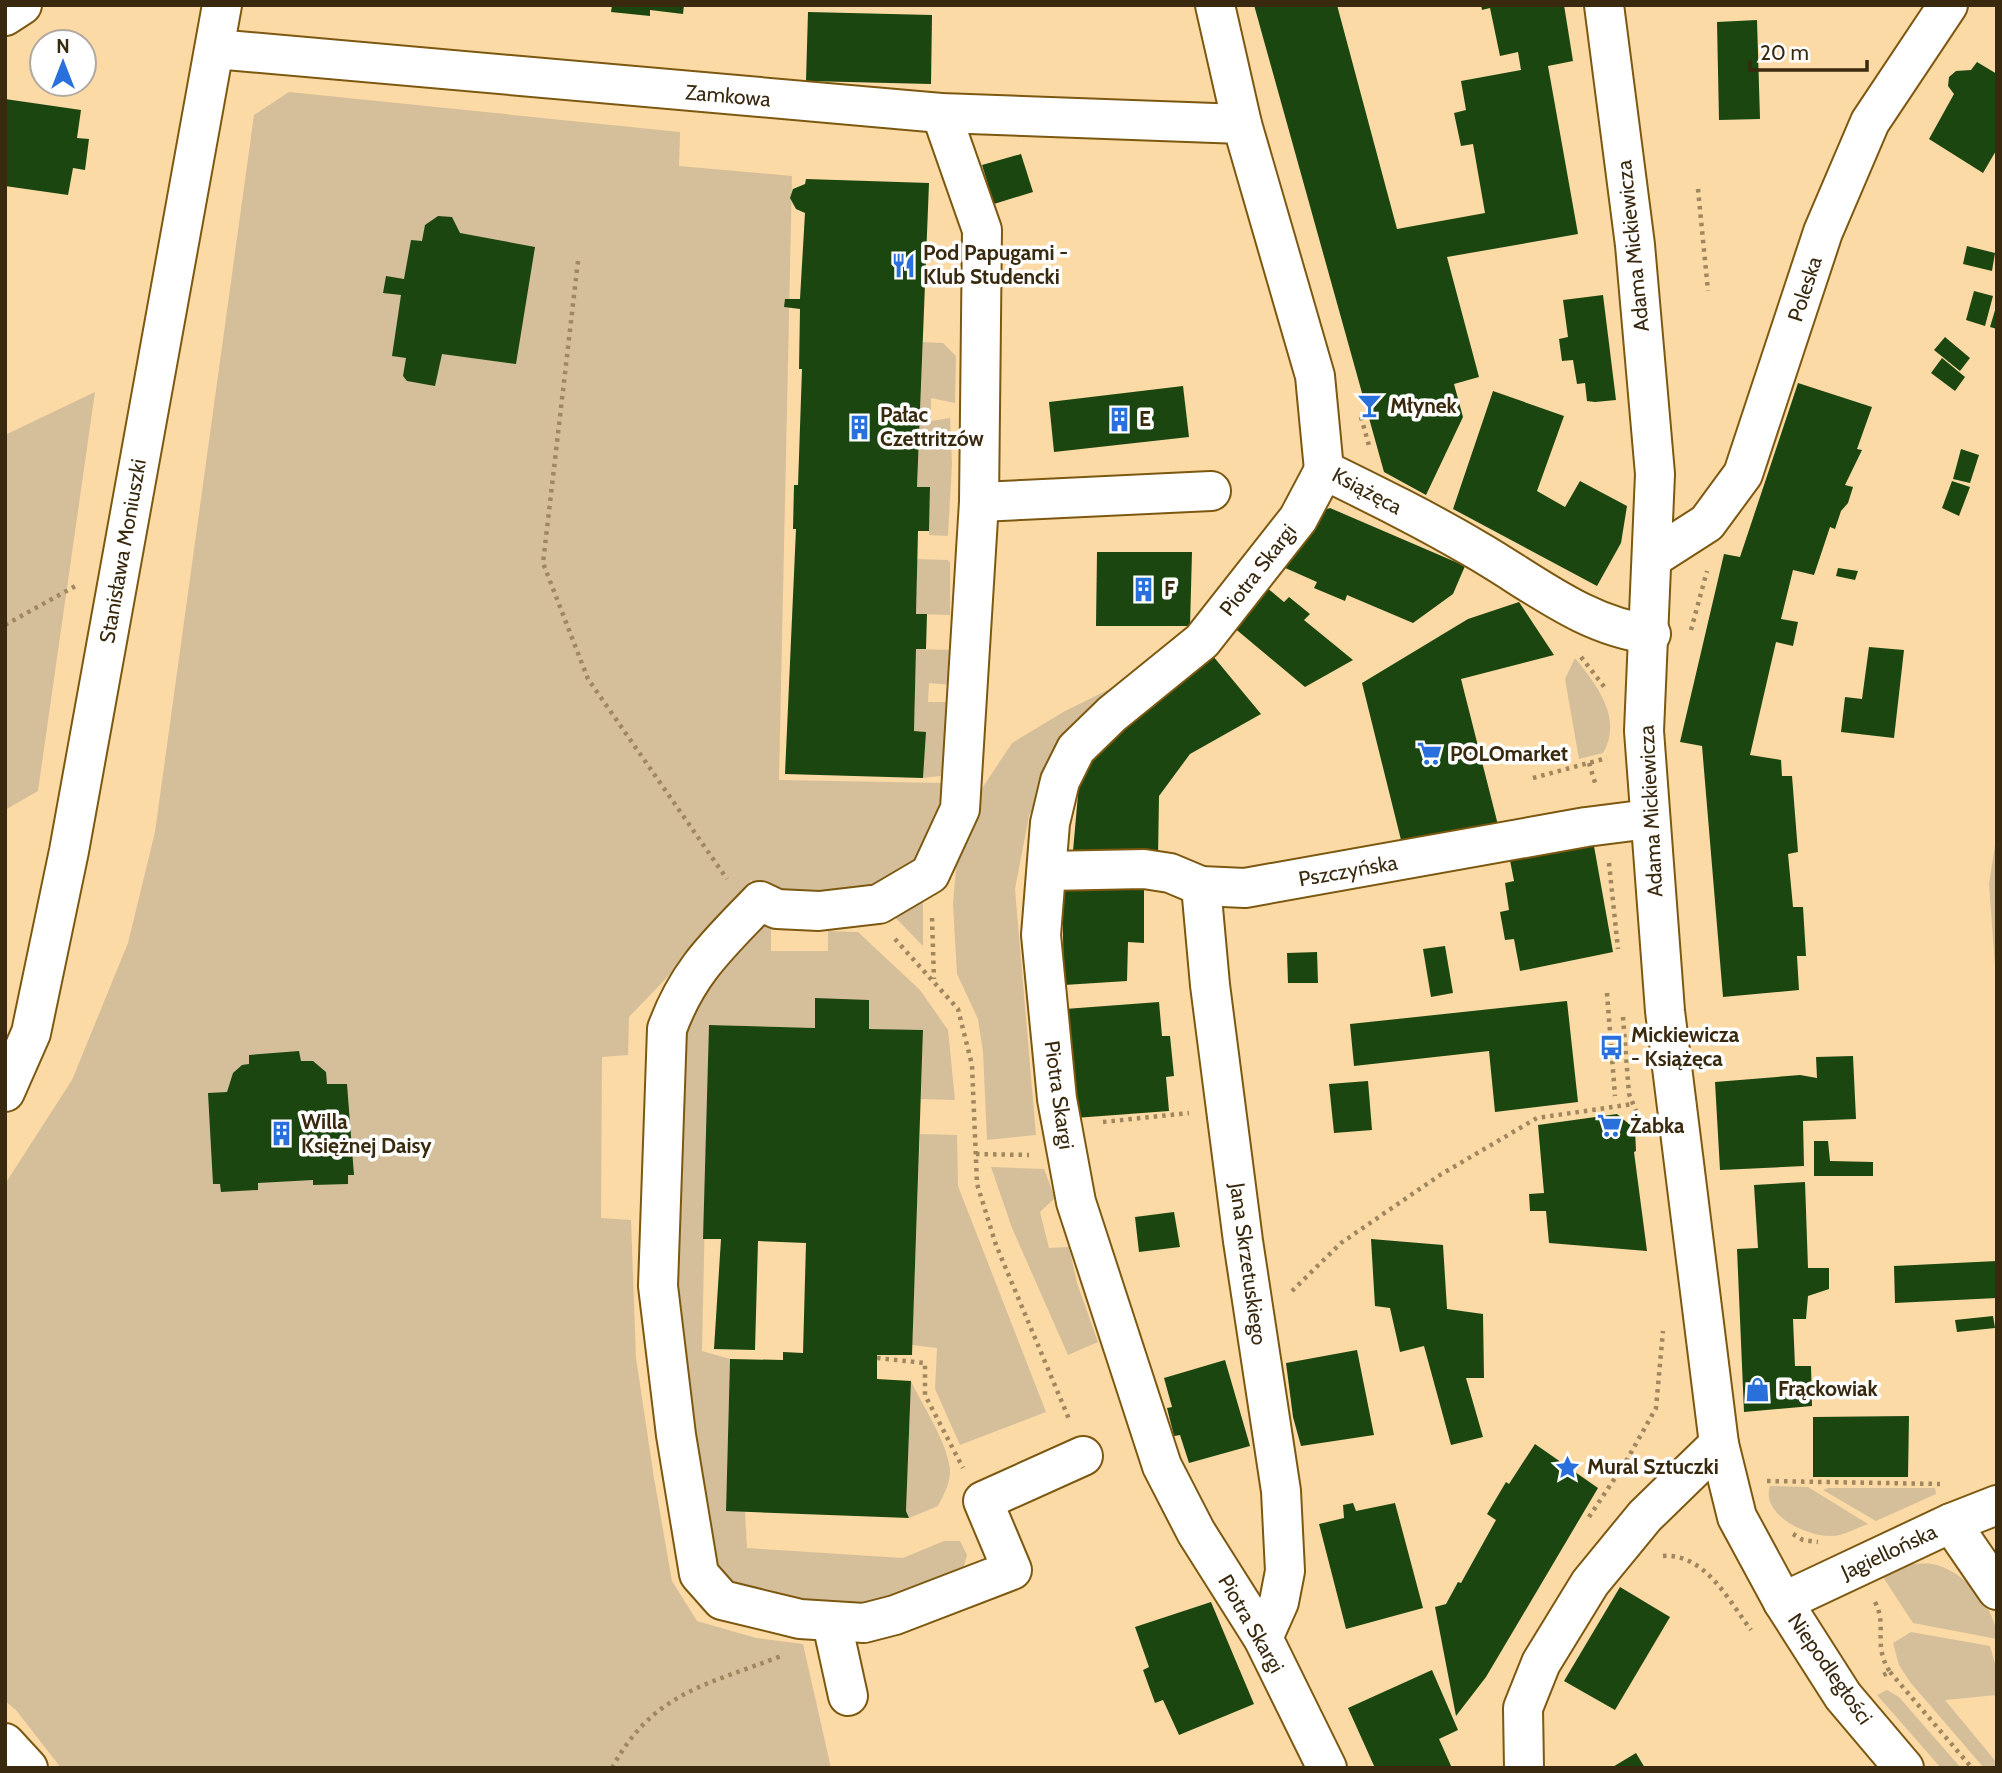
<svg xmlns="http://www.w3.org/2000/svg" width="2002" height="1773" viewBox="0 0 2002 1773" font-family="Cabin,sans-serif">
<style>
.green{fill:#d5bf9b}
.building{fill:#1c460f}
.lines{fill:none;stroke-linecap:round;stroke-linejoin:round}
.minor-casing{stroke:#7c5810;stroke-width:42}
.path{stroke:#a0875f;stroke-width:4.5;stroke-dasharray:3.5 5;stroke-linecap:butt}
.minor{stroke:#fff;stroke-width:38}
.labels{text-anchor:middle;stroke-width:7;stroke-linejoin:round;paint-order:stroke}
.street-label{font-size:21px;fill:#39290e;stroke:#fff}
.poi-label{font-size:21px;font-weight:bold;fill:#39290e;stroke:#fff;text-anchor:start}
</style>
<rect width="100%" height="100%" fill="#fbdaa6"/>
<g class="green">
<path d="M289 92 680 132 679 166 792 176 779 780 944 783 935 821 916 861 880 882 832 895 773 892 751 880 732 910 629 1017 628 1055 602 1057 601 1218 631 1220 636 1358 654 1478 672 1581 697 1621 756 1638 803 1644 831 1768H61L16 1710 5 1701V1184L72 1080 128 943 155 832 254 115Z"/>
<path d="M923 342 943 343 956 356 955 403 931 398V421L950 418 952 464 948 536 929 535 930 488 917 487Z"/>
<path d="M95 392 38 791 5 810V435Z"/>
<path d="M917 559 948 560 950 563V615L916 614Z"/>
<path d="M916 649 952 650V685L929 683 928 702H953L948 775 923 778 925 732 914 731Z"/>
<path d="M1575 658C1597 685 1623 719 1603 753L1579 759 1565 679Z"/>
<path d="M1124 682 1066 740 1029 816 1015 889 1036 1135 987 1140 983 1052 978 1019 957 974 953 904 957 856 983 787 1012 743 1065 711Z"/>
<path d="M1997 832V993L1989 884Z"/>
<path d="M923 890V946L888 910Z"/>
<path d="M761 922 771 928V951H828V931L858 932 920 990 948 1030 955 1100 921 1099 923 1031 869 1029 816 998 815 1028 709 1025 702 1351 730 1359 726 1510 745 1511 747 1548 903 1558 944 1541H960L967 1555 962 1573 910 1596 838 1608 727 1589 712 1568 668 1288 678 1034 692 1000Z"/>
<path d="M920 1134 957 1135 958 1186 1046 1412 960 1445 935 1389 937 1348 912 1345Z"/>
<path d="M991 1167 1044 1169 1055 1198 1040 1212 1049 1248 1069 1247 1077 1283 1098 1342 1068 1355 1012 1228Z"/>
<path d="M911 1381C923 1407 946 1439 950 1469 951 1482 944 1494 938 1506L909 1518 906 1511Z"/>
<path d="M1770 1486 1808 1487 1868 1524C1856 1528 1844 1536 1831 1536 1808 1537 1760 1515 1770 1486Z"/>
<path d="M1828 1488H1935L1936 1494 1876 1521 1823 1490Z"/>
<path d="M1910 1564C1917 1564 1926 1563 1932 1564 1963 1569 1997 1609 1997 1639L1913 1623 1883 1577 1893 1570Z"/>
<path d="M1911 1632 1990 1646 1997 1670V1695L1945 1700 1997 1763V1768H1984L1910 1682 1899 1665 1893 1643Z"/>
<path d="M1887 1690 1899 1697 1961 1768H1941L1877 1695Z"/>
</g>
<g class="building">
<path d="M612 5H684L683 14 650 10V16L611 12Z"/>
<path d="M1254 5H1337L1397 229 1485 213 1473 144 1461 146 1454 113 1466 110 1461 81 1521 70 1518 52 1500 56 1490 8 1482 10 1481 5H1564L1573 61 1548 66 1578 234 1447 257 1479 377 1454 384 1463 417 1426 495 1384 472Z"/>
<path d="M808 12 932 15 931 84 806 81Z"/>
<path d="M1757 20 1760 119 1719 120 1717 22Z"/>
<path d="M1977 62 1997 74V149L1983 173 1929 139 1954 94 1948 86 1949 77 1956 71 1971 70Z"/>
<path d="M5 99 81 110 77 138 89 139 85 170 73 168 68 195 5 186Z"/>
<path d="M1021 154 1033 192 994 204 982 165Z"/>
<path d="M806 179 929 183 917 487H930L929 531H918L916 614H927L926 649H916L914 731 926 732 923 778 785 774 796 529H793L794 485H798L802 369H799L800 309 784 307 785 299H800L805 213 796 209 790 198 793 189 805 184Z"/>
<path d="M438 216 452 217 460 233 535 247 516 364 442 354 435 386 407 381 403 376 406 358 392 356 401 295 383 293 386 276 404 279 411 240 422 241 425 225Z"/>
<path d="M1967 246 1995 253 1992 271 1963 264Z"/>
<path d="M1974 291 1993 296 1985 326 1966 320Z"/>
<path d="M1603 295 1616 400 1595 402 1587 401 1585 383 1577 384 1573 360 1562 361 1559 339 1568 337 1563 300Z"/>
<path d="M1996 307H1997V329L1990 327Z"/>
<path d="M1945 337 1970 358 1960 371 1934 350Z"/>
<path d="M1942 358 1965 377 1955 391 1931 373Z"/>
<path d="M1798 383 1872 407 1857 449 1862 450 1845 485 1853 487 1848 503 1841 511 1835 529 1830 527 1814 575 1793 570 1781 619 1798 622 1793 646 1776 642 1750 755 1781 760 1782 776H1792L1798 852 1788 854 1793 907H1803L1806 956H1797L1799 990 1723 997 1702 746 1680 742 1724 554 1740 557Z"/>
<path d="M1183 386 1189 437 1054 452 1049 402Z"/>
<path d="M1493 391 1564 416 1537 491 1565 507 1580 481 1627 506 1621 543 1597 586 1453 509Z"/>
<path d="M1961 449 1979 455 1970 483 1953 479Z"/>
<path d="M1952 481 1970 487 1959 516 1942 508Z"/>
<path d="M1330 508 1465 566 1453 594 1413 623 1347 595 1345 601 1314 588 1317 582 1283 567 1310 515Z"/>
<path d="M1097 552H1192L1190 626H1096Z"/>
<path d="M1838 568 1858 571 1855 580 1836 576Z"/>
<path d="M1266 587 1284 602 1289 597 1310 614 1304 620 1353 660 1305 687 1232 626Z"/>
<path d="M1519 602 1554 655 1461 679 1498 825 1402 844 1362 683 1468 619Z"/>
<path d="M1869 647 1904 650 1894 738 1841 732 1845 697 1862 699Z"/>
<path d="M1208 650 1261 714 1190 754 1159 796 1158 858 1073 851 1080 772 1106 739Z"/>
<path d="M1592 835 1613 952 1520 971 1514 939 1505 940 1500 912 1509 910 1505 883 1514 881 1508 850Z"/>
<path d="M1062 889 1144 890V943L1128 942 1127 981 1064 985Z"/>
<path d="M1445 946 1453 993 1431 997 1423 949Z"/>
<path d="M1317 952 1318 983H1288L1287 953Z"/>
<path d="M815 998 869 1000V1029L923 1030 912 1355H877V1379L911 1381 906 1511 909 1518 726 1511 730 1359 783 1360V1352L803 1353 806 1243 758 1241 755 1350 714 1349 721 1239H703L709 1025 815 1028Z"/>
<path d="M1567 1001 1578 1102 1495 1112 1489 1051 1354 1066 1350 1024Z"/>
<path d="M1159 1002 1162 1036H1170L1174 1076 1166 1077 1169 1111 1075 1118 1065 1009Z"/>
<path d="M299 1051 301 1061H313L326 1072 327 1084H347L354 1175H348V1184L313 1185V1180L258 1183V1190L221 1192 220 1184H213L208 1093 227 1092 233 1073 242 1065 249 1064V1055Z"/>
<path d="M1853 1056 1856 1119 1803 1121 1804 1166 1720 1170 1715 1082 1800 1075 1817 1078 1816 1057Z"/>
<path d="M1368 1081 1372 1130 1334 1133 1329 1084Z"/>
<path d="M1617 1114 1635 1129 1636 1151 1634 1152 1647 1251 1549 1243 1546 1211H1530L1529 1194 1544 1193 1538 1125Z"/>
<path d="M1814 1141H1828L1830 1161 1873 1162V1176H1814Z"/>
<path d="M1805 1182 1808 1268H1829V1289L1808 1296 1806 1319H1793L1795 1366H1811L1812 1406 1744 1412 1737 1249 1758 1248 1754 1185Z"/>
<path d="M1174 1212 1180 1247 1139 1252 1135 1217Z"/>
<path d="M1371 1239 1443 1245 1447 1309 1483 1314 1484 1378H1466L1483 1437 1451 1445 1424 1346 1400 1352 1390 1308 1375 1306Z"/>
<path d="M1997 1261V1298L1895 1303 1894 1266Z"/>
<path d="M1993 1316 1995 1328 1957 1332 1955 1320Z"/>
<path d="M1357 1350 1374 1435 1301 1446 1293 1417 1286 1363Z"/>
<path d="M1225 1360 1250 1446 1189 1463 1180 1435 1174 1436 1167 1408 1172 1407 1164 1378Z"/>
<path d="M1909 1416 1908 1477H1813V1417Z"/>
<path d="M1535 1444 1598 1488 1486 1677 1456 1716 1435 1607 1446 1604 1458 1582 1461 1583 1496 1520 1487 1514 1506 1482 1509 1484Z"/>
<path d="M1353 1503 1356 1511 1395 1503 1423 1608 1346 1629 1319 1524 1344 1518 1343 1505Z"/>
<path d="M1620 1587 1670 1617 1615 1710 1564 1681Z"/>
<path d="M1211 1602 1254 1704 1179 1735 1163 1700 1155 1703 1143 1670 1149 1667 1135 1627Z"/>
<path d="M1432 1670 1458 1730 1439 1739 1452 1768H1375L1348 1708Z"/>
<path d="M1636 1753 1645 1768H1611Z"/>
</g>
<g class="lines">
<defs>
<g id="minor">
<path d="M1215 5 1242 124 1315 376 1324 470C1375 495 1426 520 1475 549 1531 581 1585 627 1651 634"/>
<path d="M1604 5 1635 245 1655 474 1644 731 1665 1011 1719 1444 1737 1517 1783 1602 1843 1696 1904 1768"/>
<path d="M5 16 22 5"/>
<path d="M215 49 941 113 1242 124"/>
<path d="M941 113 982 230 979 502 1211 491"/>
<path d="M1324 470 1298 519 1202 641 1112 714 1076 749 1060 781 1050 823 1041 935 1057 1099 1076 1202 1162 1466 1196 1532 1263 1638 1327 1768"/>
<path d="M979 502 960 809 930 874 879 904 819 911 777 909 760 901C719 944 688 971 667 1029L658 1286 676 1435 699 1574 722 1600 800 1619 864 1623 895 1615 1012 1570 983 1501 1083 1456"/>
<path d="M1654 557 1707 523 1743 474 1823 232 1870 122 1948 5"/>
<path d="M1047 871 1144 869 1170 873 1201 886 1245 888 1586 827 1649 819"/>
<path d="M1201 886 1210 985 1243 1241 1281 1491 1285 1571 1279 1602 1263 1638"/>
<path d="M5 1092 31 1033 69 851 222 5"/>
<path d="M1951 1523 1997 1590"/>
<path d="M1783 1602 1951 1523 1997 1505"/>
<path d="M832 1623 848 1696"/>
<path d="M5 1743 28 1768"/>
<path d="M1524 1768 1523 1708 1541 1663 1590 1583 1645 1516 1719 1444"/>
</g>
</defs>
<use href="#minor" class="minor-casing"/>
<g class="path">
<path d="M1698 189 1708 291"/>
<path d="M578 261 543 563 588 679 727 879"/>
<path d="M1361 417 1370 449"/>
<path d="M5 625 79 584"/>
<path d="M1691 630 1707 571"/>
<path d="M1581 657 1606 689"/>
<path d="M1589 763 1596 786"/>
<path d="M1533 778 1607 758"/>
<path d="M1609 863 1618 949"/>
<path d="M932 918 934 979"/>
<path d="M895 939 958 1009 972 1065 977 1184 996 1245 1069 1419"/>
<path d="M1607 993 1615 1096"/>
<path d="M1623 1017 1629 1094 1636 1111"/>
<path d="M1103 1122 1189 1113"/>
<path d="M976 1154 1029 1155"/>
<path d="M1292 1291 1341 1243 1440 1175 1537 1118 1633 1104"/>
<path d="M877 1358 925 1363V1395L963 1468"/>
<path d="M1628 1477 1624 1465 1656 1408 1663 1331"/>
<path d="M1767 1481 1940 1484"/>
<path d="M1589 1517 1623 1466"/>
<path d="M1793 1534 1803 1540 1818 1542"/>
<path d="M1663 1556C1705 1553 1729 1601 1751 1630"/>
<path d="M1875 1602C1888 1627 1872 1644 1890 1672L1879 1677"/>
<path d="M1890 1672 1972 1768"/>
<path d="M612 1768C653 1692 707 1685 781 1656"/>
</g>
<use href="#minor" class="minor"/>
</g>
<defs>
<symbol id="restaurant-bare" viewBox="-9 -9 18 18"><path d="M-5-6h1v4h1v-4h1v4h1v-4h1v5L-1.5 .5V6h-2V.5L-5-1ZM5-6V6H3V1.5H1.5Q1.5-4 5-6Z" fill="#2970dc" stroke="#fff" stroke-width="2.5" paint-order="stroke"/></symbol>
<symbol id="bar-bare" viewBox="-9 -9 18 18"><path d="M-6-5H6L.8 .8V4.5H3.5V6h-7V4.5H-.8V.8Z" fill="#2970dc" stroke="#fff" stroke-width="2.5" paint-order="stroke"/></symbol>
<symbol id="building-bare" viewBox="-9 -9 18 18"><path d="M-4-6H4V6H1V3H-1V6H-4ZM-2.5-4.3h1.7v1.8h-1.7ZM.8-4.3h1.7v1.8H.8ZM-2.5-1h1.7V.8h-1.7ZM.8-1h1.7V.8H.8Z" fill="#2970dc" stroke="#fff" stroke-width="2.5" paint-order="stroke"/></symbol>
<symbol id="supermarket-bare" viewBox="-9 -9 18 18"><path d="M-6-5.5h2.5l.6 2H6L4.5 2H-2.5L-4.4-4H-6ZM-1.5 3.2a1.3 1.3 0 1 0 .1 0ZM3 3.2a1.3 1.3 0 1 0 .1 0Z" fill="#2970dc" stroke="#fff" stroke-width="2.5" paint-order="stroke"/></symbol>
<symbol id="bus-bare" viewBox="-9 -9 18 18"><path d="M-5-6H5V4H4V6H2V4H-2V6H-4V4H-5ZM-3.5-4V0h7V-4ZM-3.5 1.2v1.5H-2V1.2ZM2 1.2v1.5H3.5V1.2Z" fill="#2970dc" stroke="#fff" stroke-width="2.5" paint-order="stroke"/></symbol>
<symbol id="shop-bare" viewBox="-9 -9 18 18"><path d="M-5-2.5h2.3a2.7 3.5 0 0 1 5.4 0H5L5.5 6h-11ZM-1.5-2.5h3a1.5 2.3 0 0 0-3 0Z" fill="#2970dc" stroke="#fff" stroke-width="2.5" paint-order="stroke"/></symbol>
<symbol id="sight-bare" viewBox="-9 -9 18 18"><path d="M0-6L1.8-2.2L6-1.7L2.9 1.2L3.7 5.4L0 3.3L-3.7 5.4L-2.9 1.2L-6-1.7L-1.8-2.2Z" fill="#2970dc" stroke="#fff" stroke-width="2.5" paint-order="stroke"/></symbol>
</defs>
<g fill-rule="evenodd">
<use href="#restaurant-bare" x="886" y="248" width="35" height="35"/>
<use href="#bar-bare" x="1352" y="388" width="35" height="35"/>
<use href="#building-bare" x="1102" y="402" width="35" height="35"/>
<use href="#building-bare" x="842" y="410" width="35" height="35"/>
<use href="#building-bare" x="1126" y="572" width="35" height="35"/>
<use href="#supermarket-bare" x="1412" y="736" width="35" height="35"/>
<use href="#bus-bare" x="1594" y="1030" width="35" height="35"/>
<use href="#supermarket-bare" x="1592" y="1108" width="35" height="35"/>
<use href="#building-bare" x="264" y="1116" width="35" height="35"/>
<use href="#shop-bare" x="1740" y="1372" width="35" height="35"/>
<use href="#sight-bare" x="1550" y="1450" width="35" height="35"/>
</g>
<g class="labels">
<g class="street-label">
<text transform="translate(728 96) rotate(5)" y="7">Zamkowa</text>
<text transform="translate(1633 246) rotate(-96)" y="7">Adama Mickiewicza</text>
<text transform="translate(1805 289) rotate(-72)" y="7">Poleska</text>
<text transform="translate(1367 491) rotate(28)" y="7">Książęca</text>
<text transform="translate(123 551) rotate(-80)" y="7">Stanisława Moniuszki</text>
<text transform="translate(1258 570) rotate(-52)" y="7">Piotra Skargi</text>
<text transform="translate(1651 811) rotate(-93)" y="7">Adama Mickiewicza</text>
<text transform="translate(1348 871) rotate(-10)" y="7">Pszczyńska</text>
<text transform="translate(1059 1095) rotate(82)" y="7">Piotra Skargi</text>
<text transform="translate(1248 1264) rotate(82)" y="7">Jana Skrzetuskiego</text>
<text transform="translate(1889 1552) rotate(-25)" y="7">Jagiellońska</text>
<text transform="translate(1251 1624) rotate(60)" y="7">Piotra Skargi</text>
<text transform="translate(1830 1669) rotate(55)" y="7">Niepodległości</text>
</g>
<g class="poi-label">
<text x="923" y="260">Pod Papugami -<tspan x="923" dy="24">Klub Studencki</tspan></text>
<text x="1390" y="413">Młynek</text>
<text x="880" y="422">Pałac<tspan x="880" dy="24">Czettritzów</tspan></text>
<text x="1139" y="426">E</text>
<text x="1164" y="596">F</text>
<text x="1450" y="761">POLOmarket</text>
<text x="1631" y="1042">Mickiewicza<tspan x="1631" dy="24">- Książęca</tspan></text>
<text x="301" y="1129">Willa<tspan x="301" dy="24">Księżnej Daisy</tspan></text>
<text x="1630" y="1133">Żabka</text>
<text x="1778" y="1396">Frąckowiak</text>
<text x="1587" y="1474">Mural Sztuczki</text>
</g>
</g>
<rect width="2002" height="1773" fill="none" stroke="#39290e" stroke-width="14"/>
<g transform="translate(63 63)"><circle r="33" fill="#ffffff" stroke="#b0a99f" stroke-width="2"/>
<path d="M0-5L12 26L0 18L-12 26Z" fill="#2970dc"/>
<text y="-10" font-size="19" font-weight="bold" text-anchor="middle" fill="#39290e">N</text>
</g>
<path d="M1750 60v10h117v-10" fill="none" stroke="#39290e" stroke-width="3.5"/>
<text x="1760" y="60" font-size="21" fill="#39290e" stroke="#ffffff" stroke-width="5" paint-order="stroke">20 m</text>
</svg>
